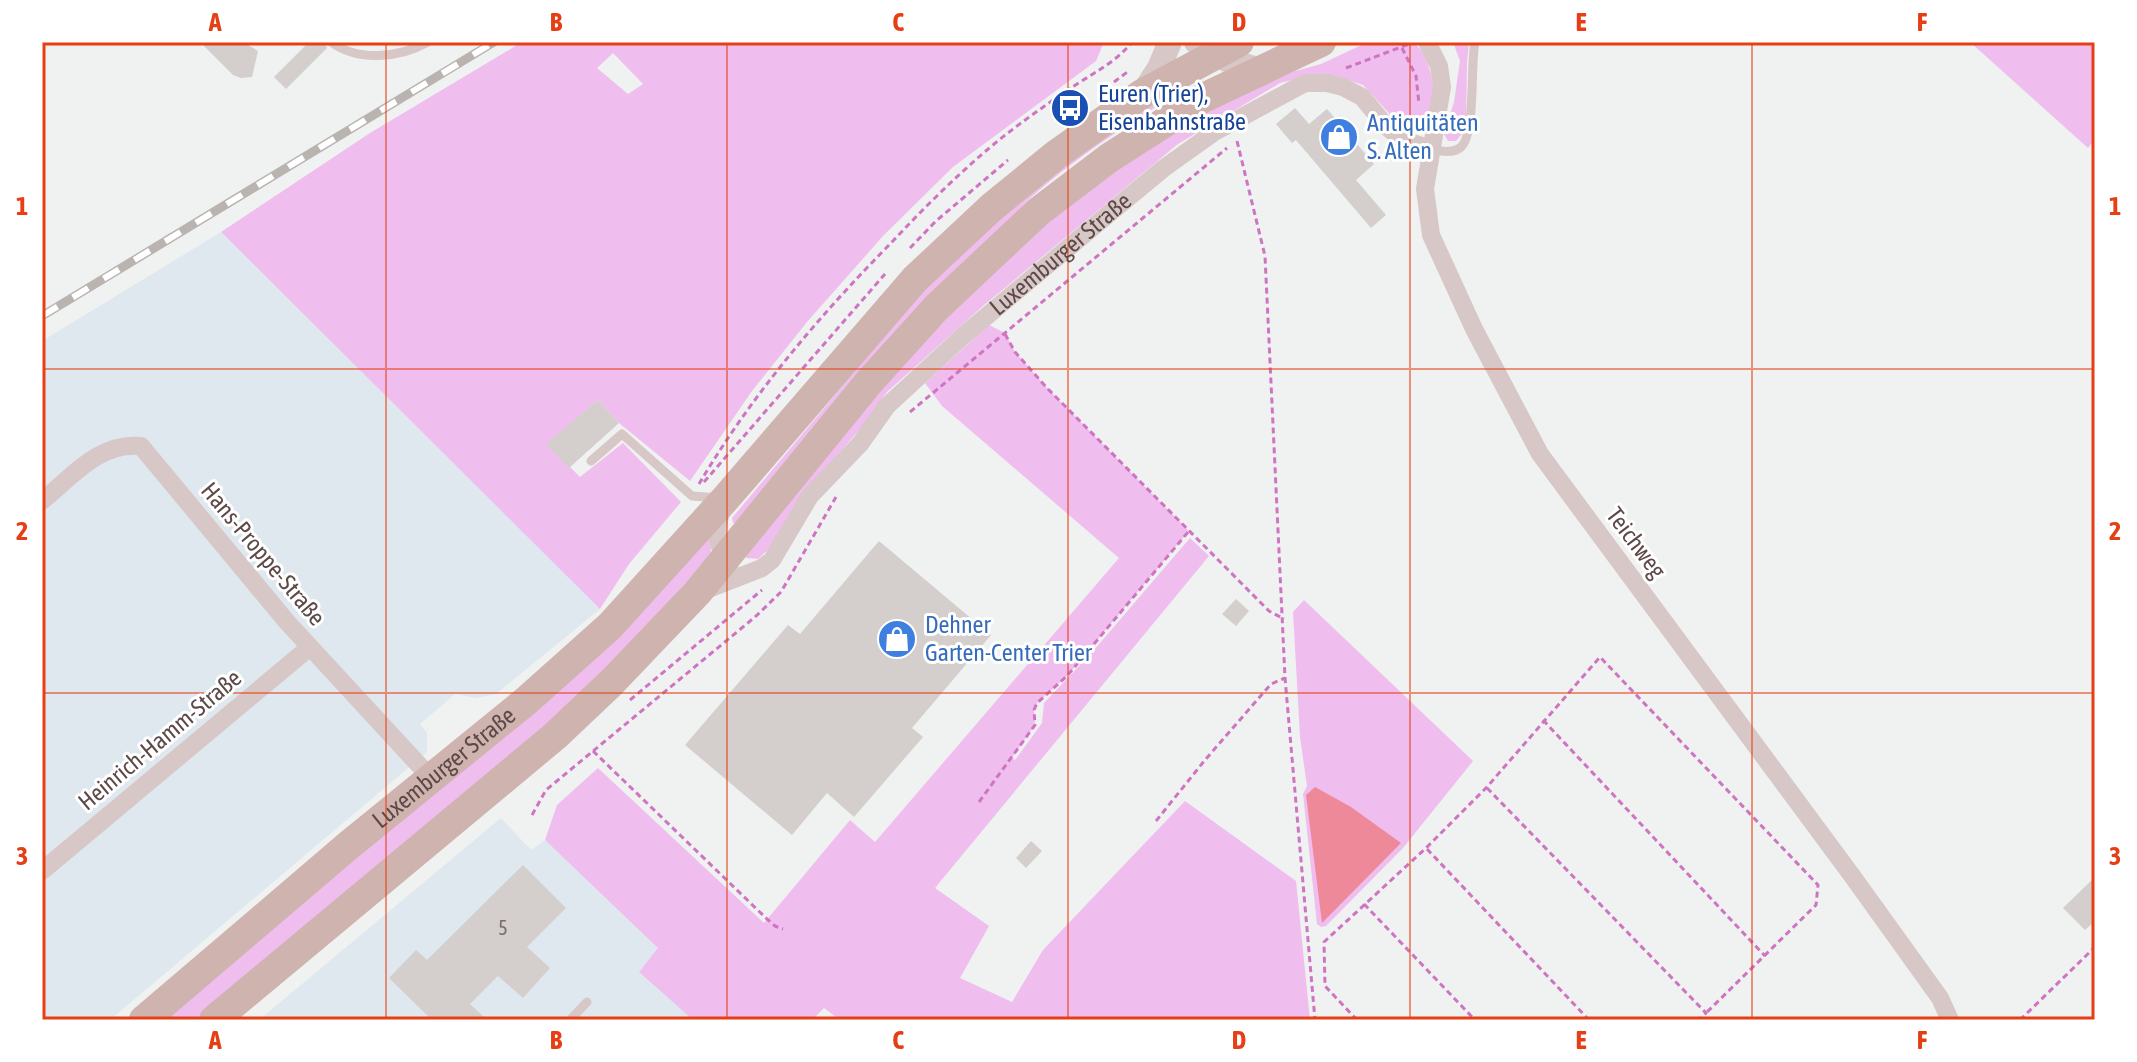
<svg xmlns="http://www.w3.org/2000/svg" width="2137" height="1062" viewBox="0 0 2137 1062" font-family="'Asap Condensed',sans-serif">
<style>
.commercial{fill:#dee8ee}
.green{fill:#f0bdef;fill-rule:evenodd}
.water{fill:#ee8999}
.building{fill:#d4cecc}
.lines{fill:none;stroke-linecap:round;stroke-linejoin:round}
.path{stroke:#cf74c2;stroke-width:3;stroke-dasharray:6 4;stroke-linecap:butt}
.service{stroke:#d7c7c6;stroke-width:9}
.minor{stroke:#d7c7c6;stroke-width:18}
.tertiary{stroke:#d7c7c6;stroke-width:24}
.primary{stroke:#cfb3af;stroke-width:30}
.rail-casing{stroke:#bab4b1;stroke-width:9}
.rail{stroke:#fff;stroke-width:6;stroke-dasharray:18;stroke-linecap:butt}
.grid{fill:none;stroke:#e63f15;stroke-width:2;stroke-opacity:0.55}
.labels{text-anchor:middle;stroke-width:6;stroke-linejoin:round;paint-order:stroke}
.number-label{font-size:20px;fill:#7b6a68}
.transit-label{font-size:24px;fill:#164399;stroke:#fff;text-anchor:start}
.shop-label{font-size:24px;fill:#366cbe;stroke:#fff;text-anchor:start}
.street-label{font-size:24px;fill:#5d4947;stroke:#fff}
.neatline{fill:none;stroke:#e63f15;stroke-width:3}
.grid-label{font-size:26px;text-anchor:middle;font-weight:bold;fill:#e63f15}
</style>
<rect width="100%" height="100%" fill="#eff2f1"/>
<g class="commercial">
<path d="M221 232 600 609 496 694 476 698 455 694 420 724 427 733V752L110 1020H42V341Z"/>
<path d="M501 818 531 850 545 840 659 948 639 972 693 1020H259Z"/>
</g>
<g class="green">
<path d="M522 42H1104L1096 61 953 167 883 236 807 322 752 391 690 481 619 423 598 400 547 444 580 477 623 443 681 502 629 564 600 609 221 232 370 133ZM613 53 643 84 628 94 597 68Z"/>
<path d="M1368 42C1381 42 1402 38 1413 43 1430 51 1439 99 1431 114 1427 123 1419 125 1411 129L1398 123 1363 85 1339 77 1317 74 1280 83 1178 144 983 306 887 392 861 428 807 490 771 547 758 559 747 558 741 554 842 430 1022 238 1152 142 1270 78 1321 64Z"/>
<path d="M1453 42H1469L1467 63 1466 129 1456 141H1448L1444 134 1454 102 1460 61Z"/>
<path d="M1970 42H2095V139L2088 148Z"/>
<path d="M1184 80 1188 87C1130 123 1075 157 1025 203L737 523H733L732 518 969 235Z"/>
<path d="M989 325 1005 333 1015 352 1048 389 1189 531 1067 676 1037 703 1034 710 1035 725 1012 758 1015 760 1042 723 1044 703 1094 650 1190 538 1209 556 935 888 989 926 960 978 1012 1002 1043 950 1185 801 1296 881 1310 1020H840L824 1008 812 1020H693L639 972 658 948 545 840 557 805 598 768 764 923 850 820 875 842 1119 558 942 406 925 383Z"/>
<path d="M710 529 711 554 622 657 492 773 197 1020H162Z"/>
<path d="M1304 600 1473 761 1403 848 1326 926 1321 927 1317 924 1303 794 1307 786 1300 737 1293 612Z"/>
</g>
<path class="water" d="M1315 787 1351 807 1401 843 1322 923 1306 795Z"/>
<g class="building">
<path d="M200 42H243L258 51 252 77 241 78 233 75Z"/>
<path d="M309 42H324L327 48 286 89 274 77Z"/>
<path d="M1295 108 1309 124 1327 109 1374 164 1356 180 1386 215 1371 228 1296 140 1292 143 1276 124Z"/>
<path d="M598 400 619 423 569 468 546 444Z"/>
<path d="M879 541 991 635 912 728 923 737 854 817 827 793 792 835 685 745 788 625 800 634Z"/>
<path d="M1236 599 1249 611 1236 626 1222 614Z"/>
<path d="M1031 841 1042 851 1026 868 1016 858Z"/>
<path d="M523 865 566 908 527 947 550 968 523 998 498 976 470 1004 487 1020H432L389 978 416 950 427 960Z"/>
<path d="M2095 877V921L2085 930 2063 908Z"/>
</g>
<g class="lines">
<g class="path">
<path d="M1402 48 1416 76 1419 104"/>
<path d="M1346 68 1409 44"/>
<path d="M1114 82 1130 70"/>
<path d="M1237 141 1265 256 1285 678 1315 1020"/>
<path d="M910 248 936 221 1008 160"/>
<path d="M1005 334 1015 352 1048 389 1269 611 1284 619"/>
<path d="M910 412 1227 148"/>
<path d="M704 482 885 274"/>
<path d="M699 484C751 396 819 316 891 243 921 211 953 179 987 150 1014 127 1044 106 1074 86 1095 72 1116 62 1132 42"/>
<path d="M630 700 762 590"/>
<path d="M1543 720 1765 956"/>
<path d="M593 751 767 919 775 926 783 929"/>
<path d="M1487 788 1706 1013 1699 1020"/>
<path d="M979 802 1035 725 1034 710 1037 703 1067 676 1189 531"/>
<path d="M532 815 546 790 755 617 781 592 836 497"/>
<path d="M1156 821 1205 760 1271 684 1285 678"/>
<path d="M1427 849 1589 1020"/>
<path d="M1364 904 1475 1020"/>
<path d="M1357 1020 1325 986 1324 942 1426 848 1486 788 1600 657 1818 885 1816 905 1706 1013"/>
<path d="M2020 1020 2095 947"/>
</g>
<g class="service">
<path d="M331 42C358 62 399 58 428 42"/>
<path d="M1430 149C1440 151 1453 154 1461 147 1476 133 1470 66 1475 42"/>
<path d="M591 461 622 434 692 496 719 498"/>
<path d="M570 1020 587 1002"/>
</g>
<g class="minor">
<path d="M1427 42 1439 66 1442 87 1425 189 1431 235 1474 329 1540 454 1853 877 1940 998 1950 1020"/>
<path d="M42 501C73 476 99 442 141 446L287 622 431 778"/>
<path d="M722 509C716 528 714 546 730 563"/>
<path id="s1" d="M703 591 762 568 772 560 810 496 860 444 887 406 963 336 1112 211 1164 168 1216 131 1305 83H1327L1343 87 1362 97 1386 126 1401 139 1430 149"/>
<path d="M42 871 310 647"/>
</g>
<g class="tertiary">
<path d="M1196 42 1227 60 1261 70"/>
<path d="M1142 94 1159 68 1170 42"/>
</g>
<g class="primary">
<path id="s2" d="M144 1020 349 845 526 701 610 626 726 498 915 279 992 207 1057 154 1142 94 1239 42"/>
<path d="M214 1020 555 736 612 682 697 593 869 382 937 307 1038 212 1109 158 1201 99 1321 42"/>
</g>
<defs>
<path id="rail" d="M42 316 494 42"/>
</defs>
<use href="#rail" class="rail-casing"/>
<use href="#rail" class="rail"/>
</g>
<path class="grid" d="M386 42V1020M727 42V1020M1068 42V1020M1410 42V1020M1752 42V1020M42 369H2095M42 693H2095"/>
<defs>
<symbol id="bus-disc" viewBox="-11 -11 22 22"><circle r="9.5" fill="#1a4fb4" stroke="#fff"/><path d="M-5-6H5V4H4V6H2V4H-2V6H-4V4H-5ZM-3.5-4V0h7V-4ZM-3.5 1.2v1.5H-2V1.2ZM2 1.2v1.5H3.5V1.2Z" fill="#fff"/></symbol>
<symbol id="shop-disc" viewBox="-11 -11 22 22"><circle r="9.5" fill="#3f7fe0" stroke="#fff"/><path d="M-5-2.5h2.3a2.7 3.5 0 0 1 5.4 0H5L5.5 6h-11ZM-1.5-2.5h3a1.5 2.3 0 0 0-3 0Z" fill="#fff"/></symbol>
</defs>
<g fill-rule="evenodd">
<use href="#bus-disc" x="1048" y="86" width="44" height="44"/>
<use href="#shop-disc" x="1317" y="115" width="44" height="44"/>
<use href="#shop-disc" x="875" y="617" width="44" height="44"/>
</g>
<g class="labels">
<g class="number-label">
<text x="503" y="935">5</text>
</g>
<g class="transit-label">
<text x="1098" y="102">Euren (Trier),<tspan x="1098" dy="28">Eisenbahnstraße</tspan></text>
</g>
<g class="shop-label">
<text x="1367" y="131">Antiquitäten<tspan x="1367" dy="28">S. Alten</tspan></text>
<text x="925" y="633">Dehner<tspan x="925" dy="28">Garten-Center Trier</tspan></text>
</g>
<g class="street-label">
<text dy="8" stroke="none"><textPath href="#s1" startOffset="500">Luxemburger Straße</textPath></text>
<text transform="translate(1636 543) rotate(53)" y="8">Teichweg</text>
<text transform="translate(263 554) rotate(50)" y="8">Hans-Proppe-Straße</text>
<text transform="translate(160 740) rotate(-40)" y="8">Heinrich-Hamm-Straße</text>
<text dy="8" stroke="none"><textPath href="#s2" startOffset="392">Luxemburger Straße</textPath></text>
</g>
</g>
<rect width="2137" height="1062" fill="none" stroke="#ffffff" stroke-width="88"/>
<rect x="44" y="44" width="2049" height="974" class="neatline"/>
<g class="grid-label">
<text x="215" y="31">A</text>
<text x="556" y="31">B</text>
<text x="898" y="31">C</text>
<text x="1239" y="31">D</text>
<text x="1581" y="31">E</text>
<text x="1922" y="31">F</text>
<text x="22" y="215">1</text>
<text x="2115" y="215">1</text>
<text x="22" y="540">2</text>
<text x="2115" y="540">2</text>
<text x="22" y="865">3</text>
<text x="2115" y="865">3</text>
<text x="215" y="1049">A</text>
<text x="556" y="1049">B</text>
<text x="898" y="1049">C</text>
<text x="1239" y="1049">D</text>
<text x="1581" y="1049">E</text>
<text x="1922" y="1049">F</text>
</g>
</svg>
